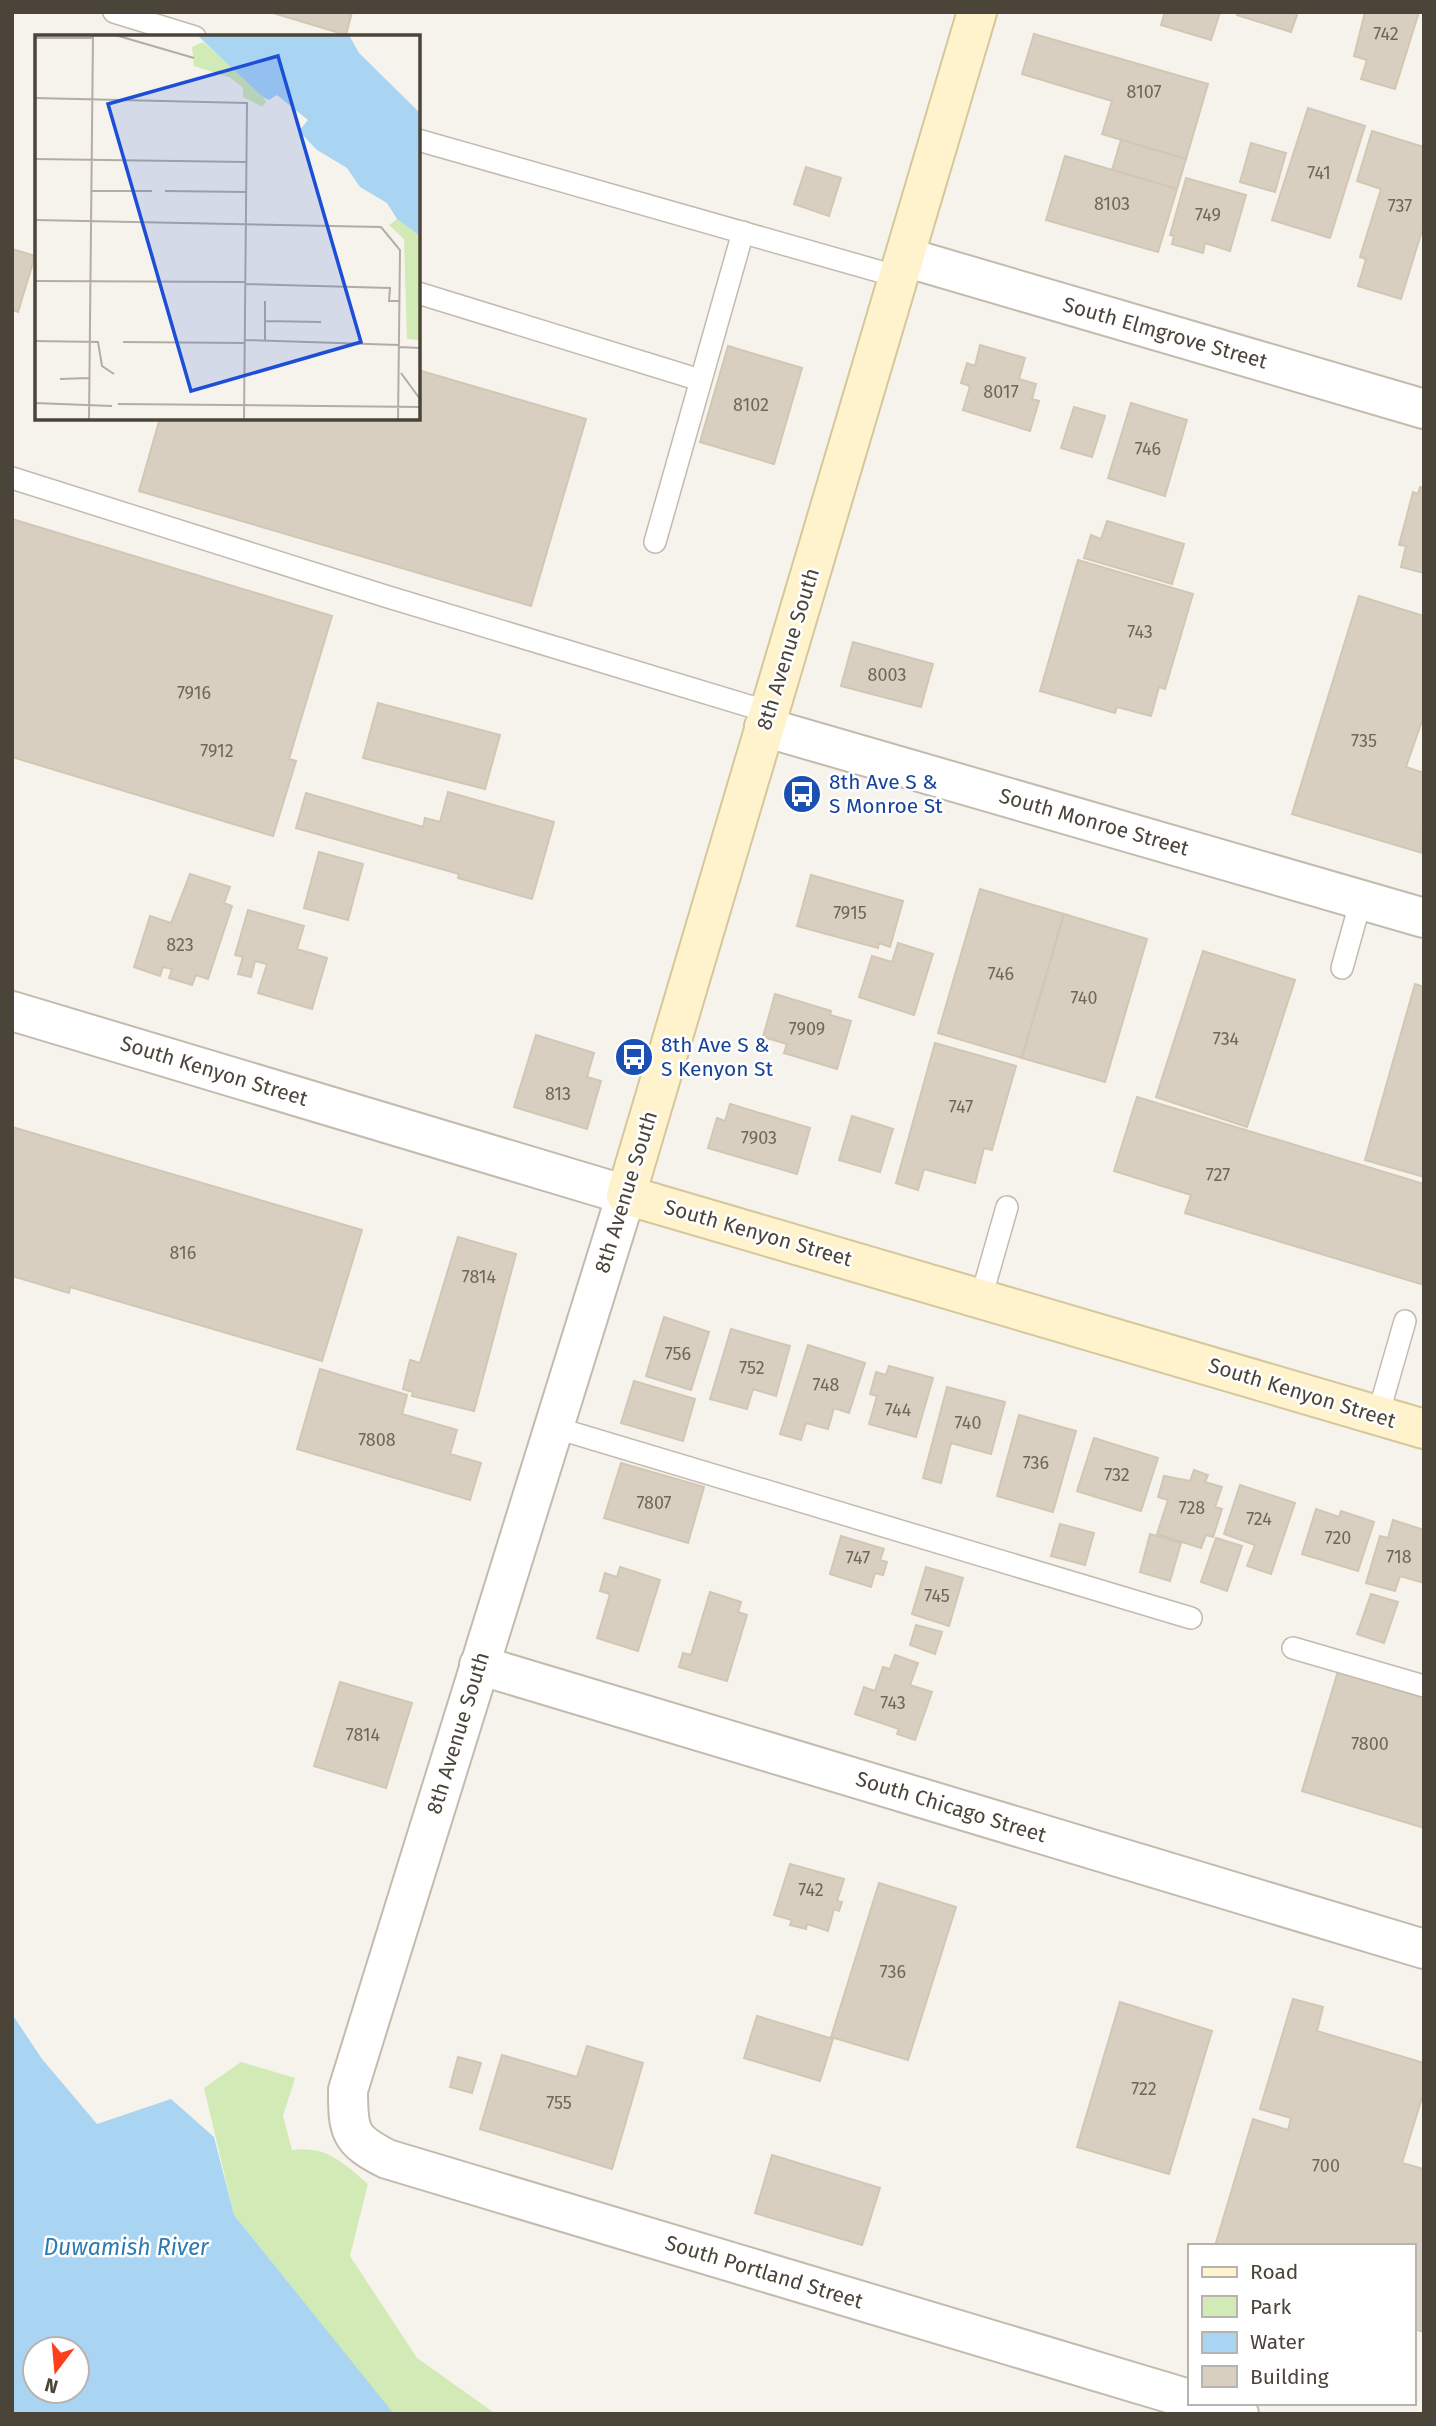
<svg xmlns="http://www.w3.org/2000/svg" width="1436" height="2426" viewBox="0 0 1436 2426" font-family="'Fira Sans',sans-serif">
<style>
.green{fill:#d2eab5}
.water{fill:#a9d4f2;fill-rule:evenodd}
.building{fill:#d8cfc1;stroke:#d3c7b4;stroke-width:2}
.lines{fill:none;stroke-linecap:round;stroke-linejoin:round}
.lane-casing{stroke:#c2bbae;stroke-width:24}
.street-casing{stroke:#c2bbae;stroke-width:42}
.secondary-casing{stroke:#d6c79b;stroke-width:42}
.lane{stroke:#fff;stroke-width:21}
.street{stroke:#fff;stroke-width:38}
.secondary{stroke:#fff3cd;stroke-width:38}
.labels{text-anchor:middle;stroke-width:5;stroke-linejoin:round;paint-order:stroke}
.number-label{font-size:18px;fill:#6e675b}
.street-label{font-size:21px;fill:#4b4439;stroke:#fff}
.transit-label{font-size:21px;fill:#164399;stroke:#fff;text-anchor:start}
.water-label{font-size:23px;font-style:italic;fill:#2e7ab2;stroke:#fff}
.inset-road{fill:none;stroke:#b2ada4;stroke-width:2}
.view{fill:#1d4ed8;fill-opacity:0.15;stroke:#1d4ed8;stroke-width:3.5}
.inset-edge{fill:none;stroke:#4b4439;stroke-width:3.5}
</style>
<rect width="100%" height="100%" fill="#f6f3ec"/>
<path class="green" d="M241 2062 295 2078 283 2116 292 2150C326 2145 344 2163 368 2184L350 2256 417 2358 496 2414H393L234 2215 204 2088Z"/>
<path class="water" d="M12 2014 42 2059 97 2124 171 2099 214 2137 234 2215 394 2414H12ZM35 2349H77V2391H35Z"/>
<g class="building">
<path d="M270 12H352L346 35Z"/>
<path d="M1165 12H1220L1211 40 1161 25Z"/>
<path d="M1238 12H1298L1291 32 1237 15Z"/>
<path d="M1365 12H1419L1395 89 1361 79 1367 60 1354 56Z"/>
<path d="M1034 34 1208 84 1186 159 1102 134 1112 101 1022 74Z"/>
<path d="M1308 108 1365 126 1330 238 1272 220Z"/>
<path d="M1372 131 1424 147V224L1401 299 1358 286 1366 259 1360 257 1381 189 1357 181Z"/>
<path d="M1121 140 1186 159 1177 189 1112 170Z"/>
<path d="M1251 143 1286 153 1275 192 1240 182Z"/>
<path d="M1065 156 1177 189 1158 252 1046 220Z"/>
<path d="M806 167 841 178 829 216 794 204Z"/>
<path d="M1186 178 1246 195 1230 251 1205 243 1203 253 1172 244 1174 236 1170 235Z"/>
<path d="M12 249 35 256 18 312 12 310Z"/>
<path d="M980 345 1025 358 1019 379 1036 384 1032 399 1039 401 1030 431 963 410 970 386 961 383 967 363 975 366Z"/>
<path d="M728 346 802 368 774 464 700 442Z"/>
<path d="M418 370 586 419 531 606 139 491 160 418H418Z"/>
<path d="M1131 403 1187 420 1165 496 1108 478Z"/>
<path d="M1074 407 1105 416 1092 457 1061 448Z"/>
<path d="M1420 487 1424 488V573L1401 567 1406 546 1399 545 1413 492 1418 494Z"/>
<path d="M12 519 332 616 289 759 296 761 273 836 12 757Z"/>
<path d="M1107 521 1184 544 1172 584 1084 558 1091 535 1101 539Z"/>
<path d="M1078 560 1193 594 1165 689 1159 687 1151 716 1117 707 1115 713 1040 691Z"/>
<path d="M1359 596 1424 616V715L1406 767 1424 773 1422 853 1292 814Z"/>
<path d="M853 642 933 664 921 707 841 686Z"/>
<path d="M378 703 500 735 485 789 363 758Z"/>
<path d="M448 792 554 822 532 899 458 878 459 874 296 828 306 793 423 827 425 818 440 822Z"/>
<path d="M319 852 363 864 348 920 304 908Z"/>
<path d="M190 874 230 887 224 903 232 906 208 979 196 975 192 985 169 978 172 969 163 967 160 976 134 967 150 916 171 923Z"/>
<path d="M811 875 903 901 890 947 879 943 878 948 797 926Z"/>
<path d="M980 889 1064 914 1022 1058 938 1033Z"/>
<path d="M248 910 304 926 297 949 327 958 312 1009 258 993 267 964 255 961 251 977 238 974 243 957 235 955Z"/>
<path d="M1064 914 1147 939 1105 1082 1022 1058Z"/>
<path d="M898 943 933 954 914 1015 859 997 872 956 892 962Z"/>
<path d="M1203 951 1295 980 1247 1127 1156 1097Z"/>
<path d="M1415 984 1424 987V1177L1365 1160Z"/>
<path d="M775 994 831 1011 830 1015 851 1021 837 1069 784 1053 787 1044 763 1037Z"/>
<path d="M536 1035 594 1053 587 1077 601 1081 587 1129 514 1107Z"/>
<path d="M935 1043 1016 1066 992 1150 984 1148 975 1183 924 1169 918 1190 896 1183Z"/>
<path d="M1137 1097 1424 1184V1285L1185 1213 1191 1195 1114 1171Z"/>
<path d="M730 1104 810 1128 797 1174 708 1148 717 1118 725 1121Z"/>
<path d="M852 1116 893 1129 880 1172 839 1160Z"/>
<path d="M12 1127 362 1230 322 1361 70 1287 69 1293 12 1276Z"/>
<path d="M458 1237 516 1254 474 1411 412 1396 413 1392 403 1389 410 1360 420 1363Z"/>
<path d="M664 1317 709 1332 691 1390 646 1376Z"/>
<path d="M731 1329 790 1346 776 1396 753 1389 747 1409 710 1399Z"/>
<path d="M808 1345 865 1363 849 1413 834 1408 828 1429 806 1423 801 1440 780 1434Z"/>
<path d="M889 1366 933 1378 916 1437 869 1424 877 1396 870 1394 876 1372 886 1375Z"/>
<path d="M320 1369 407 1395 402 1414 457 1430 450 1454 481 1463 470 1500 297 1449Z"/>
<path d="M634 1381 695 1399 683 1441 621 1423Z"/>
<path d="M947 1387 1005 1402 991 1454 951 1443 941 1483 923 1478Z"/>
<path d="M1019 1415 1076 1431 1053 1512 997 1496Z"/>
<path d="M1094 1438 1158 1458 1141 1511 1077 1491Z"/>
<path d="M621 1463 704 1487 688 1543 604 1518Z"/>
<path d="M1194 1470 1208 1475 1205 1482 1222 1487 1215 1507 1222 1509 1213 1537 1206 1535 1201 1548 1157 1534 1168 1500 1158 1497 1164 1476 1190 1481Z"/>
<path d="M1240 1485 1295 1503 1271 1574 1247 1566 1255 1545 1224 1534Z"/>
<path d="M1316 1509 1339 1517 1341 1511 1374 1522 1358 1571 1302 1554Z"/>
<path d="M1393 1520 1424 1530V1583L1400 1576 1395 1591 1366 1583 1380 1536 1388 1538Z"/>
<path d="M1060 1524 1094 1533 1085 1565 1051 1556Z"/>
<path d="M1150 1534 1181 1543 1170 1581 1140 1572Z"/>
<path d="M841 1536 884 1549 880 1560 887 1562 883 1575 875 1573 871 1587 830 1574Z"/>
<path d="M1216 1538 1242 1546 1227 1591 1201 1582Z"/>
<path d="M620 1567 660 1580 638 1651 597 1638 610 1594 600 1591 605 1573 617 1577Z"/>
<path d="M926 1567 963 1578 949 1626 912 1614Z"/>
<path d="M710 1592 741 1602 738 1612 747 1615 727 1681 679 1667 683 1653 691 1655Z"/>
<path d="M1371 1594 1398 1602 1384 1643 1357 1634Z"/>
<path d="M916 1625 942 1632 935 1654 910 1645Z"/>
<path d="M895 1655 918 1663 910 1685 932 1692 915 1740 897 1734 899 1729 855 1714 864 1687 875 1691 883 1667 890 1669Z"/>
<path d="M1338 1671 1424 1698V1828L1302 1791Z"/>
<path d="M340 1682 412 1703 386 1788 314 1766Z"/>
<path d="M790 1864 844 1879 837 1901 842 1902 839 1911 834 1909 828 1931 807 1924 806 1929 790 1925 792 1920 774 1915Z"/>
<path d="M879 1883 956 1907 908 2060 831 2037Z"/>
<path d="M1293 1999 1323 2007 1317 2031 1424 2063V2091L1402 2163 1424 2169V2332L1413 2329V2246H1215L1253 2119 1288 2130 1291 2118 1260 2109Z"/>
<path d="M1120 2002 1212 2031 1169 2174 1077 2147Z"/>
<path d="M757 2016 833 2039 820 2081 744 2058Z"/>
<path d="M587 2046 643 2063 612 2169 480 2129 502 2055 577 2077Z"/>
<path d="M458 2057 481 2063 472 2093 450 2087Z"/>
<path d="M772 2155 880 2188 862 2245 755 2213Z"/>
</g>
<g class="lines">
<defs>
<g id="lane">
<path d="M114 12 195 37"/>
<path d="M418 140 899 277"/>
<path d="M418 293 700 380"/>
<path d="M12 478 385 596 769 712"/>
<path d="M655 542 743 232"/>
<path d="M1342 968 1361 900"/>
<path d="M981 1298 1007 1207"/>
<path d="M1378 1415 1405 1321"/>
<path d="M553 1427 1191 1618"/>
<path d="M1293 1648 1424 1686"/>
</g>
<g id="street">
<path d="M905 257 1424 409"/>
<path d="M764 727 1424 918"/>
<path d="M12 1011 626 1195 348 2090C348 2131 349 2140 387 2159L1189 2399"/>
<path d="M479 1665 1424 1949"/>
<path d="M1204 2403 1239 2414"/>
</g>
<path id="secondary" d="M977 12 626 1195 1424 1429"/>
</defs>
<use href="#lane" class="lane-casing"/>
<use href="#street" class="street-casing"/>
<use href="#secondary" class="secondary-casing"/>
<use href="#lane" class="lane"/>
<use href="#street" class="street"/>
<use href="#secondary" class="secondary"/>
</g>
<defs>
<symbol id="bus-disc" viewBox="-11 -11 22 22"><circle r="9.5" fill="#1a4fb4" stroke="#fff"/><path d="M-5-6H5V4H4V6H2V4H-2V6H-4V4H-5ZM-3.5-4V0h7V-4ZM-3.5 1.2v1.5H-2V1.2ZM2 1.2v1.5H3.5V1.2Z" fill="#fff"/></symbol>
</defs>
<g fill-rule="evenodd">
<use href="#bus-disc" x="780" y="772" width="44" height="44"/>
<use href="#bus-disc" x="612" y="1035" width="44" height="44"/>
</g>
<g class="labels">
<g class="number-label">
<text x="1386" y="40">742</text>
<text x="1144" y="98">8107</text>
<text x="1319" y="179">741</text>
<text x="1112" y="210">8103</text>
<text x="1400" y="212">737</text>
<text x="1208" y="221">749</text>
<text x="1001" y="398">8017</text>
<text x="751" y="411">8102</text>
<text x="1148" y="455">746</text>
<text x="1140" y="638">743</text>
<text x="887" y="681">8003</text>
<text x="194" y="699">7916</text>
<text x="1364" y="747">735</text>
<text x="217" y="757">7912</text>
<text x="850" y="919">7915</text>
<text x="180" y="951">823</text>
<text x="1001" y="980">746</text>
<text x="1084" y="1004">740</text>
<text x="807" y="1035">7909</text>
<text x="1226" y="1045">734</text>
<text x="558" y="1100">813</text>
<text x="961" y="1113">747</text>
<text x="759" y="1144">7903</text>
<text x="1218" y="1181">727</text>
<text x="183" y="1259">816</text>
<text x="479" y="1283">7814</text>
<text x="678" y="1360">756</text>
<text x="752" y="1374">752</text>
<text x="826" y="1391">748</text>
<text x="898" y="1416">744</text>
<text x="968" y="1429">740</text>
<text x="377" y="1446">7808</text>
<text x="1036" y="1469">736</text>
<text x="1117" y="1481">732</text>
<text x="654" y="1509">7807</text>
<text x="1192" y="1514">728</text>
<text x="1259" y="1525">724</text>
<text x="1338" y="1544">720</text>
<text x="1399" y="1563">718</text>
<text x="858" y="1564">747</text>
<text x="937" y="1602">745</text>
<text x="893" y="1709">743</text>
<text x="363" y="1741">7814</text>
<text x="1370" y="1750">7800</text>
<text x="811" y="1896">742</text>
<text x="893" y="1978">736</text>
<text x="1144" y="2095">722</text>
<text x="559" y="2109">755</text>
<text x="1326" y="2172">700</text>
</g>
<g class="street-label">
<text transform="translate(1165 333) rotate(16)" y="7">South Elmgrove Street</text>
<text transform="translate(788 649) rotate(-73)" y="7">8th Avenue South</text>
<text transform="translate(1094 822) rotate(16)" y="7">South Monroe Street</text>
<text transform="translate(214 1071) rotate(17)" y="7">South Kenyon Street</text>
<text transform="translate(626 1192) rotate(-73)" y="7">8th Avenue South</text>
<text transform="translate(758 1233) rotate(16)" y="7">South Kenyon Street</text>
<text transform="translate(1302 1393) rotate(17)" y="7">South Kenyon Street</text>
<text transform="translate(458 1733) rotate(-73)" y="7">8th Avenue South</text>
<text transform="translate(951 1807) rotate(17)" y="7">South Chicago Street</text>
<text transform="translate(764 2272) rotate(17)" y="7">South Portland Street</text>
</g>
<g class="transit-label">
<text x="829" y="789">8th Ave S &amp;<tspan x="829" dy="24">S Monroe St</tspan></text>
<text x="661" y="1052">8th Ave S &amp;<tspan x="661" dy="24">S Kenyon St</tspan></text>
</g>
<g class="water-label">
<text x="126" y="2255">Duwamish River</text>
</g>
</g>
<g transform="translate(35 35)">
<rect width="385" height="385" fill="#f6f3ec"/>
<path d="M168 7 223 53 231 67 227 72 208 62V53L196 43 159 31 157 12ZM362 184 385 201V305L372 304 369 204 354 190Z" fill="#d2eab5"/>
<path d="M162 0H314L324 18 385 78V201L362 184 352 168 325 152 312 133 282 115 264 96 273 85 242 60 234 65 228 62Z" fill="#a9d4f2"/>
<path class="inset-road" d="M80 0 159 23M0 3H57M0 63 212 68 209 385M0 124 212 127M56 156H117M130 156 212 157M0 185 346 192 365 215 363 385M0 246 211 247M210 249 355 253 354 266H365M230 266V305M230 286 286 287M210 305 364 310M0 306 63 307 67 331 79 339M88 307 210 308M364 312 385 313M366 338 385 364M25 344 55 343M0 368 77 371M83 369 385 372M54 385 58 0"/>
<path class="view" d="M243 21 326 307 156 356 73 69Z"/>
<rect width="385" height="385" class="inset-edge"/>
</g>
<rect width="1436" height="2426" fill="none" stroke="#4b4439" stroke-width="28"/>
<rect x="1188" y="2244" width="228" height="161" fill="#ffffff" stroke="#b7b4b0" stroke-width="2"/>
<rect x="1202" y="2267" width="35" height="10" fill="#fff3cd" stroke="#b7b4b0" stroke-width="2"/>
<text x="1250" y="2279" font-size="21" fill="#4b4439">Road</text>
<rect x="1202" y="2296" width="35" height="21" fill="#d2eab5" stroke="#b7b4b0" stroke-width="2"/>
<text x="1250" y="2314" font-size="21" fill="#4b4439">Park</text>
<rect x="1202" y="2332" width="35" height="21" fill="#a9d4f2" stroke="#b7b4b0" stroke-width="2"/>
<text x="1250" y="2349" font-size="21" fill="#4b4439">Water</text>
<rect x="1202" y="2366" width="35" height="21" fill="#d8cfc1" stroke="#b7b4b0" stroke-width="2"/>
<text x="1250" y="2384" font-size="21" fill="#4b4439">Building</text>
<g transform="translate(56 2370) rotate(196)"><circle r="33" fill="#ffffff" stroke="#b7b4b0" stroke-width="2"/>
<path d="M0-5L12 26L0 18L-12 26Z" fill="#fc3f1d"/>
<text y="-10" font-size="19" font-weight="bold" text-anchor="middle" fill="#4b4439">N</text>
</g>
</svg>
